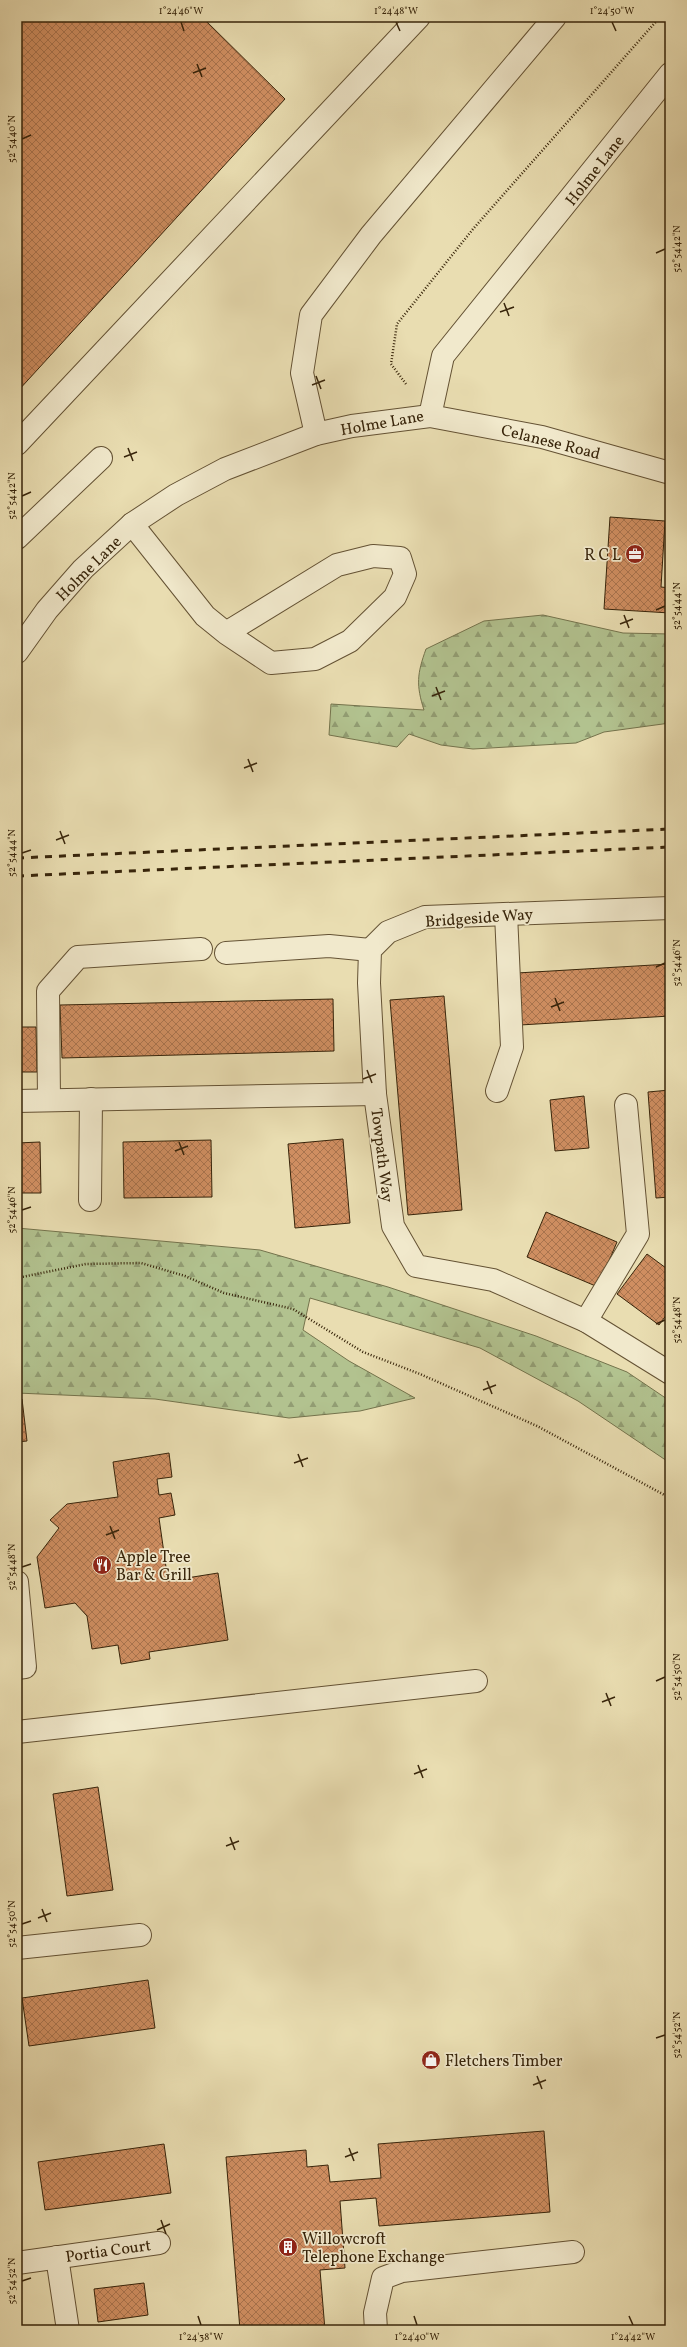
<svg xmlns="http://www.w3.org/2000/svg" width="687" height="2347" viewBox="0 0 687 2347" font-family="Vollkorn,serif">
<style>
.forest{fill:url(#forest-firs);stroke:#74734c}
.building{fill:url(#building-cross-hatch);stroke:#37240a}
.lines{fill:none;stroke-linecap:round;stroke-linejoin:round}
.minor-casing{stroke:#645234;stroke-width:24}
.path{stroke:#37240a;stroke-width:2.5;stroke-dasharray:1 2;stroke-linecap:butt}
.minor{stroke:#f1e9cc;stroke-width:22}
.rail{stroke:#37240a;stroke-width:3;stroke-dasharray:7 7;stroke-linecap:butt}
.ticks{fill:none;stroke:#37240a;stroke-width:1.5}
.labels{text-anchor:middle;stroke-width:3.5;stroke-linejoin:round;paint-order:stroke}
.street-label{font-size:16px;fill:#37240a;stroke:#f1e9cc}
.poi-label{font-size:16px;fill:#37240a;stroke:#f1e9cc;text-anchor:start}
.neatline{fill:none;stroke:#37240a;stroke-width:1.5}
.ticks-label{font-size:10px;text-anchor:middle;fill:#37240a}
</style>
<defs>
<pattern id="forest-firs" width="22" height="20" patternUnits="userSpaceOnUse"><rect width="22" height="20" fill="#b2c28f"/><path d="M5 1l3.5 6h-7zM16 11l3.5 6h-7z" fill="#929d73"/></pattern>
<pattern id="building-cross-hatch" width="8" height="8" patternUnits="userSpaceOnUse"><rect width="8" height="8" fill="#cf8e61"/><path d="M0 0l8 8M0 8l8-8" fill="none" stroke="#a9744e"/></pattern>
</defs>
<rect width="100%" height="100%" fill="#e9ddb1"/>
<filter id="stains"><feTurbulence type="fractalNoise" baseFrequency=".005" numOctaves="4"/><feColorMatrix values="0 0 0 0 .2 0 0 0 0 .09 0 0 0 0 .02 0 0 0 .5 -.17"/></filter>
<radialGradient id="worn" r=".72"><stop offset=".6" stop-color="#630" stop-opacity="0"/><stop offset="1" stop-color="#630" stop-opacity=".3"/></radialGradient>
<g class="forest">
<path d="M543 615 623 633 670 634V723L604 732 576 743 473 749 441 745 409 734 397 747 329 735 331 704 424 710C416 685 417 674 426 649L484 621Z"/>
<path d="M17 1228 260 1250 388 1287 536 1336 627 1372 670 1401V1463L578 1401 480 1348 310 1298 303 1330 349 1361 415 1398 360 1411 289 1418 155 1399 17 1393Z"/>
</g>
<g class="building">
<path d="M17 17H202L285 99 17 392Z"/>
<path d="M610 517 665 521 661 587 670 588V613L604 609Z"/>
<path d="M670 964V1016L520 1025 517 973Z"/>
<path d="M444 996 462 1210 408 1215 390 1000Z"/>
<path d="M333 999 334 1051 62 1058 60 1005Z"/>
<path d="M17 1027H36L37 1072H17Z"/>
<path d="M670 1090V1197L656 1198 648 1092Z"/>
<path d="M584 1096 589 1148 555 1151 550 1100Z"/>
<path d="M343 1139 350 1223 295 1228 288 1144Z"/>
<path d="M211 1140 212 1197 124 1198 123 1142Z"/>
<path d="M40 1142 41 1193H17V1143Z"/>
<path d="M546 1212 617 1242 598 1287 527 1257Z"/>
<path d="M647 1254 670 1271V1310L659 1325 617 1294Z"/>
<path d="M17 1399H22L27 1441 17 1442Z"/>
<path d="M169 1453 172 1477 157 1479 159 1495 171 1493 175 1515 159 1518 168 1581 218 1573 228 1640 149 1652 150 1659 121 1664 118 1645 92 1649 87 1616 75 1603 45 1608 37 1557 59 1528 50 1520 67 1504 118 1497 113 1462Z"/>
<path d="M98 1787 113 1890 67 1896 53 1794Z"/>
<path d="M148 1980 155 2028 29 2046 22 1998Z"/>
<path d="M544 2131 550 2212 379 2226 376 2198 340 2201 345 2268 320 2270 325 2330H240L226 2157 306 2150 307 2167 328 2165 330 2182 381 2178 378 2144Z"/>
<path d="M164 2144 171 2193 45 2210 38 2162Z"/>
<path d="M144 2283 148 2315 98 2322 94 2289Z"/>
</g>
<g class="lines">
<defs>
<g id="minor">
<path d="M430 416 443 356 670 74"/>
<path d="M316 434 302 373 311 315 371 235 555 17"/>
<path d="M17 444 419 17"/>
<path d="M132 524 205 616 226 633 337 565 373 556 400 558 405 574 395 597 350 641 315 659 271 663 226 633"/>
<path d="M17 538 101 458"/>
<path d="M17 652 47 610 83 569 132 524 176 495 225 469 316 434 352 426 430 416 542 437 670 473"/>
<path d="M670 908 425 917 388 932 370 950 369 983 375 1094 393 1226 416 1266 493 1280 586 1321 670 1373"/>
<path d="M226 953 329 946 370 950"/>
<path d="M497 1091 512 1047 506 914"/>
<path d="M49 1100 48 991 78 957 201 949"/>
<path d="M17 1101 375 1094"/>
<path d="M90 1200 91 1099"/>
<path d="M586 1321 638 1234 626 1105"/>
<path d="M17 1582 25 1667 17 1668"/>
<path d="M17 1732 476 1681"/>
<path d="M17 1948 140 1935"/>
<path d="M57 2257 68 2330"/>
<path d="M17 2263 159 2243"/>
<path d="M376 2330 375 2313 383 2278 402 2271 573 2252"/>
</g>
</defs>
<use href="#minor" class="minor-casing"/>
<g class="path">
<path d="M406 384 391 364 397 324 473 229 660 17"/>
<path d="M17 1278 86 1264 141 1263 185 1276 224 1293 293 1309 363 1352 420 1374 537 1426 670 1498"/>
</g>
<use href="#minor" class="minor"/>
<g class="rail">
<path d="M17 858 670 829"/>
<path d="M17 876 670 847"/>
</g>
</g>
<path class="ticks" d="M181 22 184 31M396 22 400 31M612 22 616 31M197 64 202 77M193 73 206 68M22 139 31 135M656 253 665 249M504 303 509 316M500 312 514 307M316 376 321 389M312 385 325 380M128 448 133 461M124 457 137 452M22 496 31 492M656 610 665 606M624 615 629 628M620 624 633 619M436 687 441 700M432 696 445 691M248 759 253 772M244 768 257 763M60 831 65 844M56 840 69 835M22 853 31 850M656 967 665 963M555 998 560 1011M551 1007 564 1002M367 1070 372 1083M363 1079 376 1074M179 1142 184 1155M175 1151 188 1146M22 1210 31 1207M656 1324 665 1320M487 1381 492 1394M483 1390 496 1385M298 1454 303 1467M294 1463 308 1458M110 1526 115 1539M106 1535 119 1530M22 1567 31 1564M656 1681 665 1677M606 1693 611 1706M602 1702 615 1697M418 1765 423 1778M414 1774 427 1769M230 1837 235 1850M226 1846 239 1841M42 1909 47 1922M38 1918 51 1913M22 1924 31 1921M656 2038 665 2035M537 2076 542 2089M533 2085 546 2080M349 2148 354 2161M345 2157 358 2152M161 2220 166 2234M157 2230 170 2224M22 2281 31 2278M198 2316 201 2325M414 2316 417 2325M629 2316 633 2325"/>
<defs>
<symbol id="office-disc" viewBox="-11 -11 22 22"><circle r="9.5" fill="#8f2418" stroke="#f1e9cc"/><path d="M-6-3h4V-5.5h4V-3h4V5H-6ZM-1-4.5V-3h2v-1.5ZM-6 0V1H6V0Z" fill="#fff"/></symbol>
<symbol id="restaurant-disc" viewBox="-11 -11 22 22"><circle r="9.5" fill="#8f2418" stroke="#f1e9cc"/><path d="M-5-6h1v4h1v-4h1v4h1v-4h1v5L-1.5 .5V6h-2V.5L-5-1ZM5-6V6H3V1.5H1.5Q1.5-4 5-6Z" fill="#fff"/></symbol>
<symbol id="shop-disc" viewBox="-11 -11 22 22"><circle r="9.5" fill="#8f2418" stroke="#f1e9cc"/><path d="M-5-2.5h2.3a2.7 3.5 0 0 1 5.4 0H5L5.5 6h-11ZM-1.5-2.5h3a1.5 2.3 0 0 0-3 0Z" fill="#fff"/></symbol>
<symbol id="building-disc" viewBox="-11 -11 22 22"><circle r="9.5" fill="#8f2418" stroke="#f1e9cc"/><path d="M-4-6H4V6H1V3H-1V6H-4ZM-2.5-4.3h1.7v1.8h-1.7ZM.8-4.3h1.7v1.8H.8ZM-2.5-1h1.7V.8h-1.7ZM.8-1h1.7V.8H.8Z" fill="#fff"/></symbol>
</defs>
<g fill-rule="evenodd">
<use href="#office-disc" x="624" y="543" width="22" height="22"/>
<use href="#restaurant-disc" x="91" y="1554" width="22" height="22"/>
<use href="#shop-disc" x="420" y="2049" width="22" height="22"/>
<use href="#building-disc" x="277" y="2236" width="22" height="22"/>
</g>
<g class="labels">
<g class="street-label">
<text transform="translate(594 170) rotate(-52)" y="6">Holme Lane</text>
<text transform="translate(382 422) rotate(-10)" y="6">Holme Lane</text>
<text transform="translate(551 441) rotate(14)" y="6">Celanese Road</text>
<text transform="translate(88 568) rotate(-45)" y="6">Holme Lane</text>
<text transform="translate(479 917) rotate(-4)" y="6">Bridgeside Way</text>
<text transform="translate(383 1155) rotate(83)" y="6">Towpath Way</text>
<text transform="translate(108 2250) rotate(-8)" y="6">Portia Court</text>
</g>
<g class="poi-label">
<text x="621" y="560" text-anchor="end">R C L</text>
<text x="116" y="1562">Apple Tree<tspan x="116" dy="18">Bar &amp; Grill</tspan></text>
<text x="445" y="2066">Fletchers Timber</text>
<text x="302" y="2244">Willowcroft<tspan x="302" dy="18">Telephone Exchange</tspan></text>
</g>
</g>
<rect width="687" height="2347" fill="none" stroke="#e9ddb1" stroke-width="44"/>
<rect x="22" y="22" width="643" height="2303" class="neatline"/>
<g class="ticks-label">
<text x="181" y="14">1°24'46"W</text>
<text x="396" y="14">1°24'48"W</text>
<text x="612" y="14">1°24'50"W</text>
<text transform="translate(11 139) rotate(-90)" y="4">52°54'40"N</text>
<text transform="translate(676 249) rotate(-90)" y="4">52°54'42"N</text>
<text transform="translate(11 496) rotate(-90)" y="4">52°54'42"N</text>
<text transform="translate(676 606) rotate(-90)" y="4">52°54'44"N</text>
<text transform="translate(11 853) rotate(-90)" y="4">52°54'44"N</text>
<text transform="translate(676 963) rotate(-90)" y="4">52°54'46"N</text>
<text transform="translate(11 1210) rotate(-90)" y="4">52°54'46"N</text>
<text transform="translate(676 1320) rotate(-90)" y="4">52°54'48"N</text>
<text transform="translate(11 1567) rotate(-90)" y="4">52°54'48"N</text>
<text transform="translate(676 1677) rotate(-90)" y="4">52°54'50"N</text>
<text transform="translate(11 1924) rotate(-90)" y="4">52°54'50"N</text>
<text transform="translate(676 2035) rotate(-90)" y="4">52°54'52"N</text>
<text transform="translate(11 2281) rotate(-90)" y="4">52°54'52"N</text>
<text x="201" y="2340">1°24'38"W</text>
<text x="417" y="2340">1°24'40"W</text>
<text x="633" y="2340">1°24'42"W</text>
</g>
<rect width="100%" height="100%" filter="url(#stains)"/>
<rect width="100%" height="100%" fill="url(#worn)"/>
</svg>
